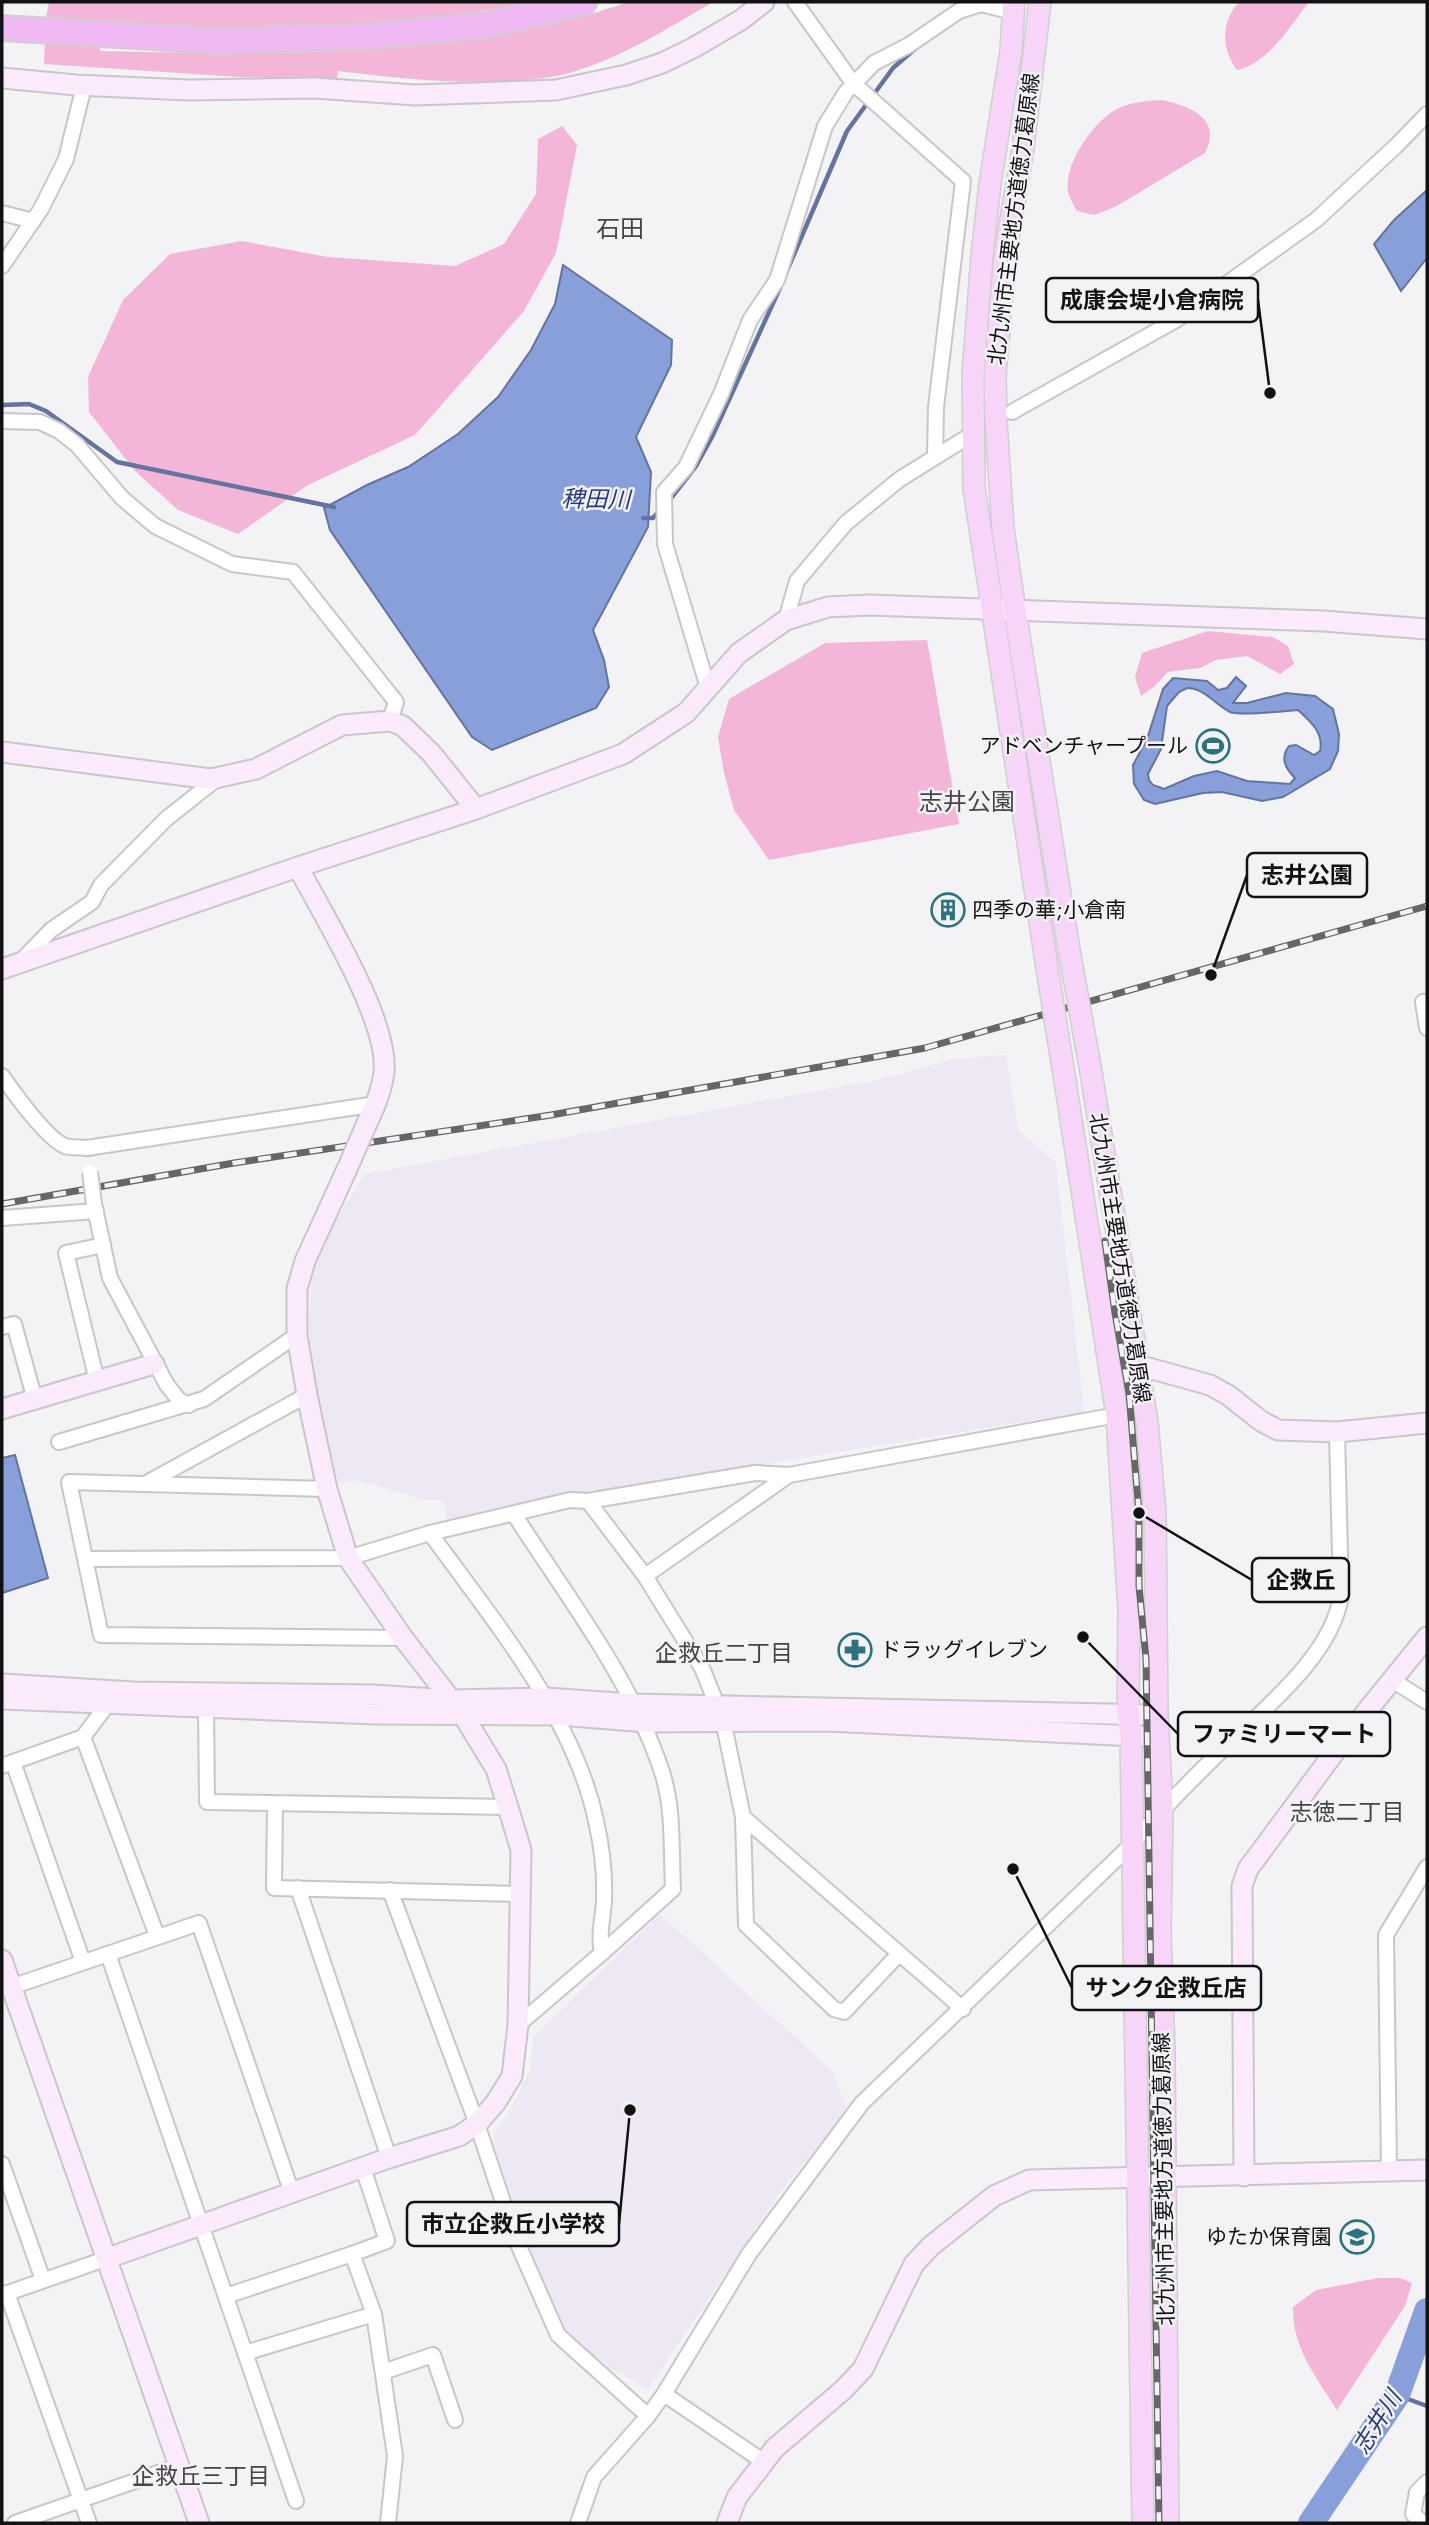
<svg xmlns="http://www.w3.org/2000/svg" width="1429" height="2525" viewBox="0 0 1429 2525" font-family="Jost,'Noto Sans JP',sans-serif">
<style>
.built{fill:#ede8f3}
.green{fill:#f3b6d9}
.water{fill:#889fd9;stroke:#65749e;stroke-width:2;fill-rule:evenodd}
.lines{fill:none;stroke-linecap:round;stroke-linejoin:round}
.stream{stroke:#65749e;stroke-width:4.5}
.river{stroke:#889fd9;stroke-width:26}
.street-casing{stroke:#c8c6c9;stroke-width:18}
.secondary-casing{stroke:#c8c6c9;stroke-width:23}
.primary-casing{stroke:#d0cfd0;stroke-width:24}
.highway-casing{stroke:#d0cfd0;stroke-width:28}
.street{stroke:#fff;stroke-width:14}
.secondary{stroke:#fbeafc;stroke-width:19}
.primary{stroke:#f7d5f8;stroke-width:21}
.highway{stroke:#f1b9f4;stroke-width:24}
.rail-casing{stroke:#666568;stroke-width:7}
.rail{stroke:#f3f2f5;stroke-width:4.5;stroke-dasharray:13;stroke-linecap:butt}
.street-bridge-casing{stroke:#c8c6c9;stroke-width:18;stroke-linecap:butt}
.secondary-bridge-casing{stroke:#c8c6c9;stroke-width:23;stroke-linecap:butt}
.primary-bridge-casing{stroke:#d0cfd0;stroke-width:24;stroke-linecap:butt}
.street-bridge{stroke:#fff;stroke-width:14}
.secondary-bridge{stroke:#fbeafc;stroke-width:19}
.primary-bridge{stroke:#f7d5f8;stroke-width:21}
.labels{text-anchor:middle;stroke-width:5;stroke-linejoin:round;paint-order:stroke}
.street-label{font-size:21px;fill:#121113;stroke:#f3f2f5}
.poi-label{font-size:21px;fill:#121113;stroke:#f3f2f5;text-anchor:end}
.water-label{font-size:23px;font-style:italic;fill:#24387e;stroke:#f3f2f5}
.neighbourhood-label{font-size:23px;fill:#464447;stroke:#f3f2f5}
.quarter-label{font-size:24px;fill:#464447;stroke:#f3f2f5}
.leader{fill:none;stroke:#121113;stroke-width:2.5}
.callout-dot{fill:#121113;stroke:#f3f2f5;stroke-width:2.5}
.callout{fill:#f3f2f5;stroke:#121113;stroke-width:2.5}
.callout-label{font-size:23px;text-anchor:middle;font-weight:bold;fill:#121113}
</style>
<rect width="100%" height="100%" fill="#f3f2f5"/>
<g class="built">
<path d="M1006 1055 1018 1129 1056 1163 1084 1412 588 1493 448 1522 445 1506 441 1500H423L359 1480 338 1482 317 1390 309 1328 312 1278 334 1223 365 1174 882 1079 954 1059Z"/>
<path d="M660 1914 834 2073 847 2111 783 2188 648 2389 613 2370 563 2330 490 2153 494 2136 517 2097 530 2069 533 2038Z"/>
</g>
<g class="green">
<path d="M49 2H526C368 37 205 29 45 23Z"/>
<path d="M629 2H713C667 29 618 60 565 74 547 79 526 80 507 81 450 84 395 78 338 71L337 80 239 77 44 64 45 40 99 43 100 51C277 55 460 59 629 2Z"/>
<path d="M1239 2H1309C1289 27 1270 62 1237 70 1221 49 1221 21 1239 2Z"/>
<path d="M1162 100C1190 106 1223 119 1205 153L1115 207 1094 215 1077 211C1074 205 1069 198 1068 191 1064 164 1092 124 1115 110 1129 102 1147 101 1162 100Z"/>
<path d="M562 126 577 145 556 253 524 311 415 435 308 485 238 534 178 510 135 471 89 412 88 377 123 300 170 254 242 241 328 257 455 266 504 244 536 194 538 139Z"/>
<path d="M1208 631 1273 637 1288 646 1294 664 1280 674 1247 656 1216 660 1200 668 1168 672 1155 686 1141 696 1135 677 1142 653Z"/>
<path d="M927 640 959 824 769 860 734 810 724 773 718 737 729 699 825 643Z"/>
<path d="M1378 2278H1400L1412 2283 1405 2306 1337 2410C1316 2377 1292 2347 1293 2307L1316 2290Z"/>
</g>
<g class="water">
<path d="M1427 190V258L1401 291 1374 244 1394 220Z"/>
<path d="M563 265 672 340 671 365 636 437 651 472 648 527 593 630 604 660 609 687 596 708 492 750 472 737 330 530 324 508 367 485 408 467 458 434 498 397 531 350 555 304Z"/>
<path d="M1236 677 1246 686 1233 703H1247L1286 693 1315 696 1333 709 1339 734 1338 751 1330 769 1283 797 1262 801 1222 792 1203 793 1155 804 1144 800 1134 784 1133 765 1147 739 1163 689 1173 678 1207 681 1218 690 1227 688ZM1187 688C1205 688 1215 705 1230 712 1240 716 1285 711 1298 710 1311 722 1324 733 1320 751L1314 755 1296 745 1289 746C1280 758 1285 768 1295 778L1290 784 1247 781 1217 771 1194 776 1164 789 1153 785 1149 780 1148 774 1161 749 1167 706 1179 692Z"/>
<path d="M15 1455 48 1578 2 1593V1458Z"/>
</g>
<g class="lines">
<g class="stream">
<path d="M786 273 847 131 893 68 916 48"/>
<path d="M2 405 29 404 46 411 117 462 334 507"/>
<path d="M668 502 696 466 712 437 780 288"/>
<path d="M643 518H653L659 511"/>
<path d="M1397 2395 1427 2406"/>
</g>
<path class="river" d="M1311 2523 1397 2395 1427 2311"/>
<defs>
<g id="street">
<path d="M795 2 853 83 963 181 936 407 935 456"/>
<path d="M2 213 33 221"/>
<path d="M2 266 41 209 66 159 84 86"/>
<path d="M1012 412 1176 320 1316 220 1397 145 1427 114"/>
<path d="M2 421 40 422 59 431 77 445 122 498 155 526 232 564 293 572 396 702 390 721"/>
<path d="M786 620 797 581 846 523 900 479 966 438"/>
<path d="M708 688 665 544 664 492 686 467 721 394 750 320 777 280 825 126 846 92 874 63 909 45 959 11 981 4 1013 12"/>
<path d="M23 959 51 930 92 902 101 885 166 819 219 777"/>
<path d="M1423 1002 1427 1028"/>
<path d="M2 1076C14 1093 47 1139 65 1146 71 1148 80 1147 87 1148L376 1104"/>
<path d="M94 1204 110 1278 167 1385 179 1400 189 1405"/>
<path d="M2 1218 96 1211"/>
<path d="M2 1327 14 1324 35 1400"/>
<path d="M97 1381 66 1253 103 1245"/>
<path d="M59 1442 204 1399 297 1335"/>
<path d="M147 1483 307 1395"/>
<path d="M327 1489 69 1482 101 1635 403 1638"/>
<path d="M588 1501 645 1576 702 1668 717 1705 723 1720 743 1817 746 1925 834 2009 844 2012 899 1954"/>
<path d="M514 1514C567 1597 631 1678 662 1772 674 1809 671 1851 673 1889L602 1953 518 2025"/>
<path d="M430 1533C492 1619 574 1716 596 1821 602 1847 605 1874 604 1901 603 1918 598 1936 602 1953"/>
<path d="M86 1559 348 1558 430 1533 570 1500 588 1501 755 1473 789 1475 1117 1415"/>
<path d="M645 1576 789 1475"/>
<path d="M1392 1680 1427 1702"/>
<path d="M206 1707 207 1802 508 1807"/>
<path d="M83 1737 157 1936"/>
<path d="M13 1762 83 1962"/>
<path d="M2 1766 83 1737 107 1705"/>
<path d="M275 1804 274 1888 520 1894"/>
<path d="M743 1817 963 2009"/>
<path d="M298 1888 389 2158"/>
<path d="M390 1890 477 2124 514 2235 558 2335 648 2416"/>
<path d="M108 1954 296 2501"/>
<path d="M11 1987 199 1923 292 2193"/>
<path d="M2 2164 43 2280"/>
<path d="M1389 2171 1386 1935 1427 1867"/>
<path d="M352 2254 387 2241 363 2168"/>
<path d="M7 2293 89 2523"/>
<path d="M2 2295 108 2258"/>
<path d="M226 2296 352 2254 374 2314 395 2456 388 2523"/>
<path d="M245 2353 374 2314"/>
<path d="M383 2372 433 2355 455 2420"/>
<path d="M664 2394 764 2462"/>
<path d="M15 2523 178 2466"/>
<path d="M578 2523 594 2477 648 2416 664 2394 749 2254 862 2103 1132 1844C1161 1810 1193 1778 1225 1747 1266 1707 1332 1655 1341 1596L1337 1432"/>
<path d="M1423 2523 1413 2514 1417 2492 1427 2482"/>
</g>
<g id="secondary">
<path d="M2 78 76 85 188 90 315 88 415 95 556 90 626 75 662 63 693 48 741 20 764 2"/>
<path d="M2 752 211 779 256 769 342 725 390 721 403 726 431 753 476 809"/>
<path d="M298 867C323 915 389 1020 384 1072 382 1090 375 1107 367 1123"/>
<path d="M2 969 298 867 476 809 623 754 686 713 739 653 786 620 828 607 869 605 1323 621 1427 629"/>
<path d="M1138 1365 1210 1385 1228 1395 1261 1421 1278 1430 1337 1432 1427 1423"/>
<path d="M2 1409 154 1364"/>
<path d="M2 1684 134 1692 374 1695 450 1700 546 1698 633 1704 1157 1715"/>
<path d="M2 1699 375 1714 560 1715 646 1722 828 1721 1157 1737"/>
<path d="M2 1960 199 2523"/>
<path d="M1244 2176 1242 1886 1248 1869 1345 1738 1427 1637"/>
<path d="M108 2258 389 2158 459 2136 477 2124 496 2102 512 2076 518 2025 521 1850 508 1807 496 1769 463 1715 403 1638 348 1558 327 1489 307 1395 297 1335V1289L305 1261 347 1169"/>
<path d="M727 2523 737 2497 775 2448 843 2390 863 2369 914 2264 931 2246 994 2196 1029 2180 1427 2170"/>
</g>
<g id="primary">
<path d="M1014 2 1011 51 990 184 982 256 973 375 974 488 1045 955"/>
<path d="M1040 2 1023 148 1005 255 995 376 996 421 1003 529 1015 611 1069 950"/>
<path d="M1091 1072 1147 1422 1155 1512 1157 1715 1162 1809 1160 1932 1164 2052 1168 2523"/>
<path d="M1065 1081 1117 1415 1129 1610 1128 1713 1131 1736 1143 2523"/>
</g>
<path id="highway" d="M2 28 219 41 373 36 485 25 584 2"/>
</defs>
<use href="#street" class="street-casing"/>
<use href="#secondary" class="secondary-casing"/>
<use href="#primary" class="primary-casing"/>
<use href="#highway" class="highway-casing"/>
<use href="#street" class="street"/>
<use href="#secondary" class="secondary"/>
<use href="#primary" class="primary"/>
<use href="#highway" class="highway"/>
<defs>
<g id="rail">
<path d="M2 1204 234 1163 551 1115 925 1048 1427 906"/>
<path d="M1105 1241 1115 1313 1129 1393 1139 1513V1586L1146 1659 1159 2523"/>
</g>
</defs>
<use href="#rail" class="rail-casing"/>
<use href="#rail" class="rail"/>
<defs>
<path id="street-bridge" d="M90 1172 94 1204"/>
<path id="secondary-bridge" d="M347 1169 367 1123"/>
<g id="primary-bridge">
<path d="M1069 950 1091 1072"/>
<path d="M1045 955 1065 1081"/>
</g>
</defs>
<use href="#street-bridge" class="street-bridge-casing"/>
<use href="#secondary-bridge" class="secondary-bridge-casing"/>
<use href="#primary-bridge" class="primary-bridge-casing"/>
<use href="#street-bridge" class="street-bridge"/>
<use href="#secondary-bridge" class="secondary-bridge"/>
<use href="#primary-bridge" class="primary-bridge"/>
</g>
<defs>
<symbol id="stadium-ring" viewBox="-11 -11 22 22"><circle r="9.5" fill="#f3f2f5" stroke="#2c737f" stroke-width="1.5"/><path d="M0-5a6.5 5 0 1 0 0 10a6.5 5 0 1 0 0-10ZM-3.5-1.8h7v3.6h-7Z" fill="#2c737f"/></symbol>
<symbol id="building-ring" viewBox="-11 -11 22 22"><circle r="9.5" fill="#f3f2f5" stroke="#2c737f" stroke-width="1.5"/><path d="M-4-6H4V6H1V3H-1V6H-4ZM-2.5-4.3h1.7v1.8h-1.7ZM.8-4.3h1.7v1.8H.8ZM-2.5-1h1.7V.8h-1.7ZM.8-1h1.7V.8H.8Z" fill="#2c737f"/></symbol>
<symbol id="pharmacy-ring" viewBox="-11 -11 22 22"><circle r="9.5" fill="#f3f2f5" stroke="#2c737f" stroke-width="1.5"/><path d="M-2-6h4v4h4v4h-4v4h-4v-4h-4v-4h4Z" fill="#2c737f"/></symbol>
<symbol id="school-ring" viewBox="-11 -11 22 22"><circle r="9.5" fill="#f3f2f5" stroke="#2c737f" stroke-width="1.5"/><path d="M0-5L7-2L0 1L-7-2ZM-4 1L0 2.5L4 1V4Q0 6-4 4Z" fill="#2c737f"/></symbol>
</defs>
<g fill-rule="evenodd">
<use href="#stadium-ring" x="1194" y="727" width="38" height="38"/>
<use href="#building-ring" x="929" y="891" width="38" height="38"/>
<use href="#pharmacy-ring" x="836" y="1631" width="38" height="38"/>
<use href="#school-ring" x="1338" y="2218" width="38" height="38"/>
</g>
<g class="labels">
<g class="street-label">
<text transform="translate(1014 219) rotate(-83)" y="7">北九州市主要地方道徳力葛原線</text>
<text transform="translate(1120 1258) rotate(81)" y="7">北九州市主要地方道徳力葛原線</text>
<text transform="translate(1164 2179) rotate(-91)" y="7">北九州市主要地方道徳力葛原線</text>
</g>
<g class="poi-label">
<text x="1188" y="753">アドベンチャープール</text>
<text x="972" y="917" text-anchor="start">四季の華;小倉南</text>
<text x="880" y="1657" text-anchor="start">ドラッグイレブン</text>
<text x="1332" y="2244">ゆたか保育園</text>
</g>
<g class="water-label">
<text transform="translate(596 499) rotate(1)" y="8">稗田川</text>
<text transform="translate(1377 2422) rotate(-58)" y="8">志井川</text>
</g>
<g class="neighbourhood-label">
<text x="724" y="1661">企救丘二丁目</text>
<text x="1347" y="1820">志徳二丁目</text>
<text x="201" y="2484">企救丘三丁目</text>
</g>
<g class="quarter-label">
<text x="620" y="237">石田</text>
<text x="967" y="810">志井公園</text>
</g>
</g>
<path class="leader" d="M1270 393L1258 300M1211 975L1247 875M1139 1513L1252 1580M1083 1637L1178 1734M1013 1869L1072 1988M630 2110L619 2224"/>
<g class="callout-dot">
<circle cx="1270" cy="393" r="7"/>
<circle cx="1211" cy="975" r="7"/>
<circle cx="1139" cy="1513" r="7"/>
<circle cx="1083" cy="1637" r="7"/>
<circle cx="1013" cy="1869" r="7"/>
<circle cx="630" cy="2110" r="7"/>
</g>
<g class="callout">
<rect x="1046" y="278" width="212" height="44" rx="7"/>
<rect x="1247" y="853" width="120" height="44" rx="7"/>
<rect x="1252" y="1558" width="97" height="44" rx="7"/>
<rect x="1178" y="1712" width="212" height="44" rx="7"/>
<rect x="1072" y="1966" width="189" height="44" rx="7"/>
<rect x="407" y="2202" width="212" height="44" rx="7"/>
</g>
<g class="callout-label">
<text x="1152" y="308">成康会堤小倉病院</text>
<text x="1307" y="883">志井公園</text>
<text x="1301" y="1588">企救丘</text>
<text x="1284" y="1742">ファミリーマート</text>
<text x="1166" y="1996">サンク企救丘店</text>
<text x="513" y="2232">市立企救丘小学校</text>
</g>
<rect width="1429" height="2525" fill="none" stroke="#121113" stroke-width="7"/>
</svg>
